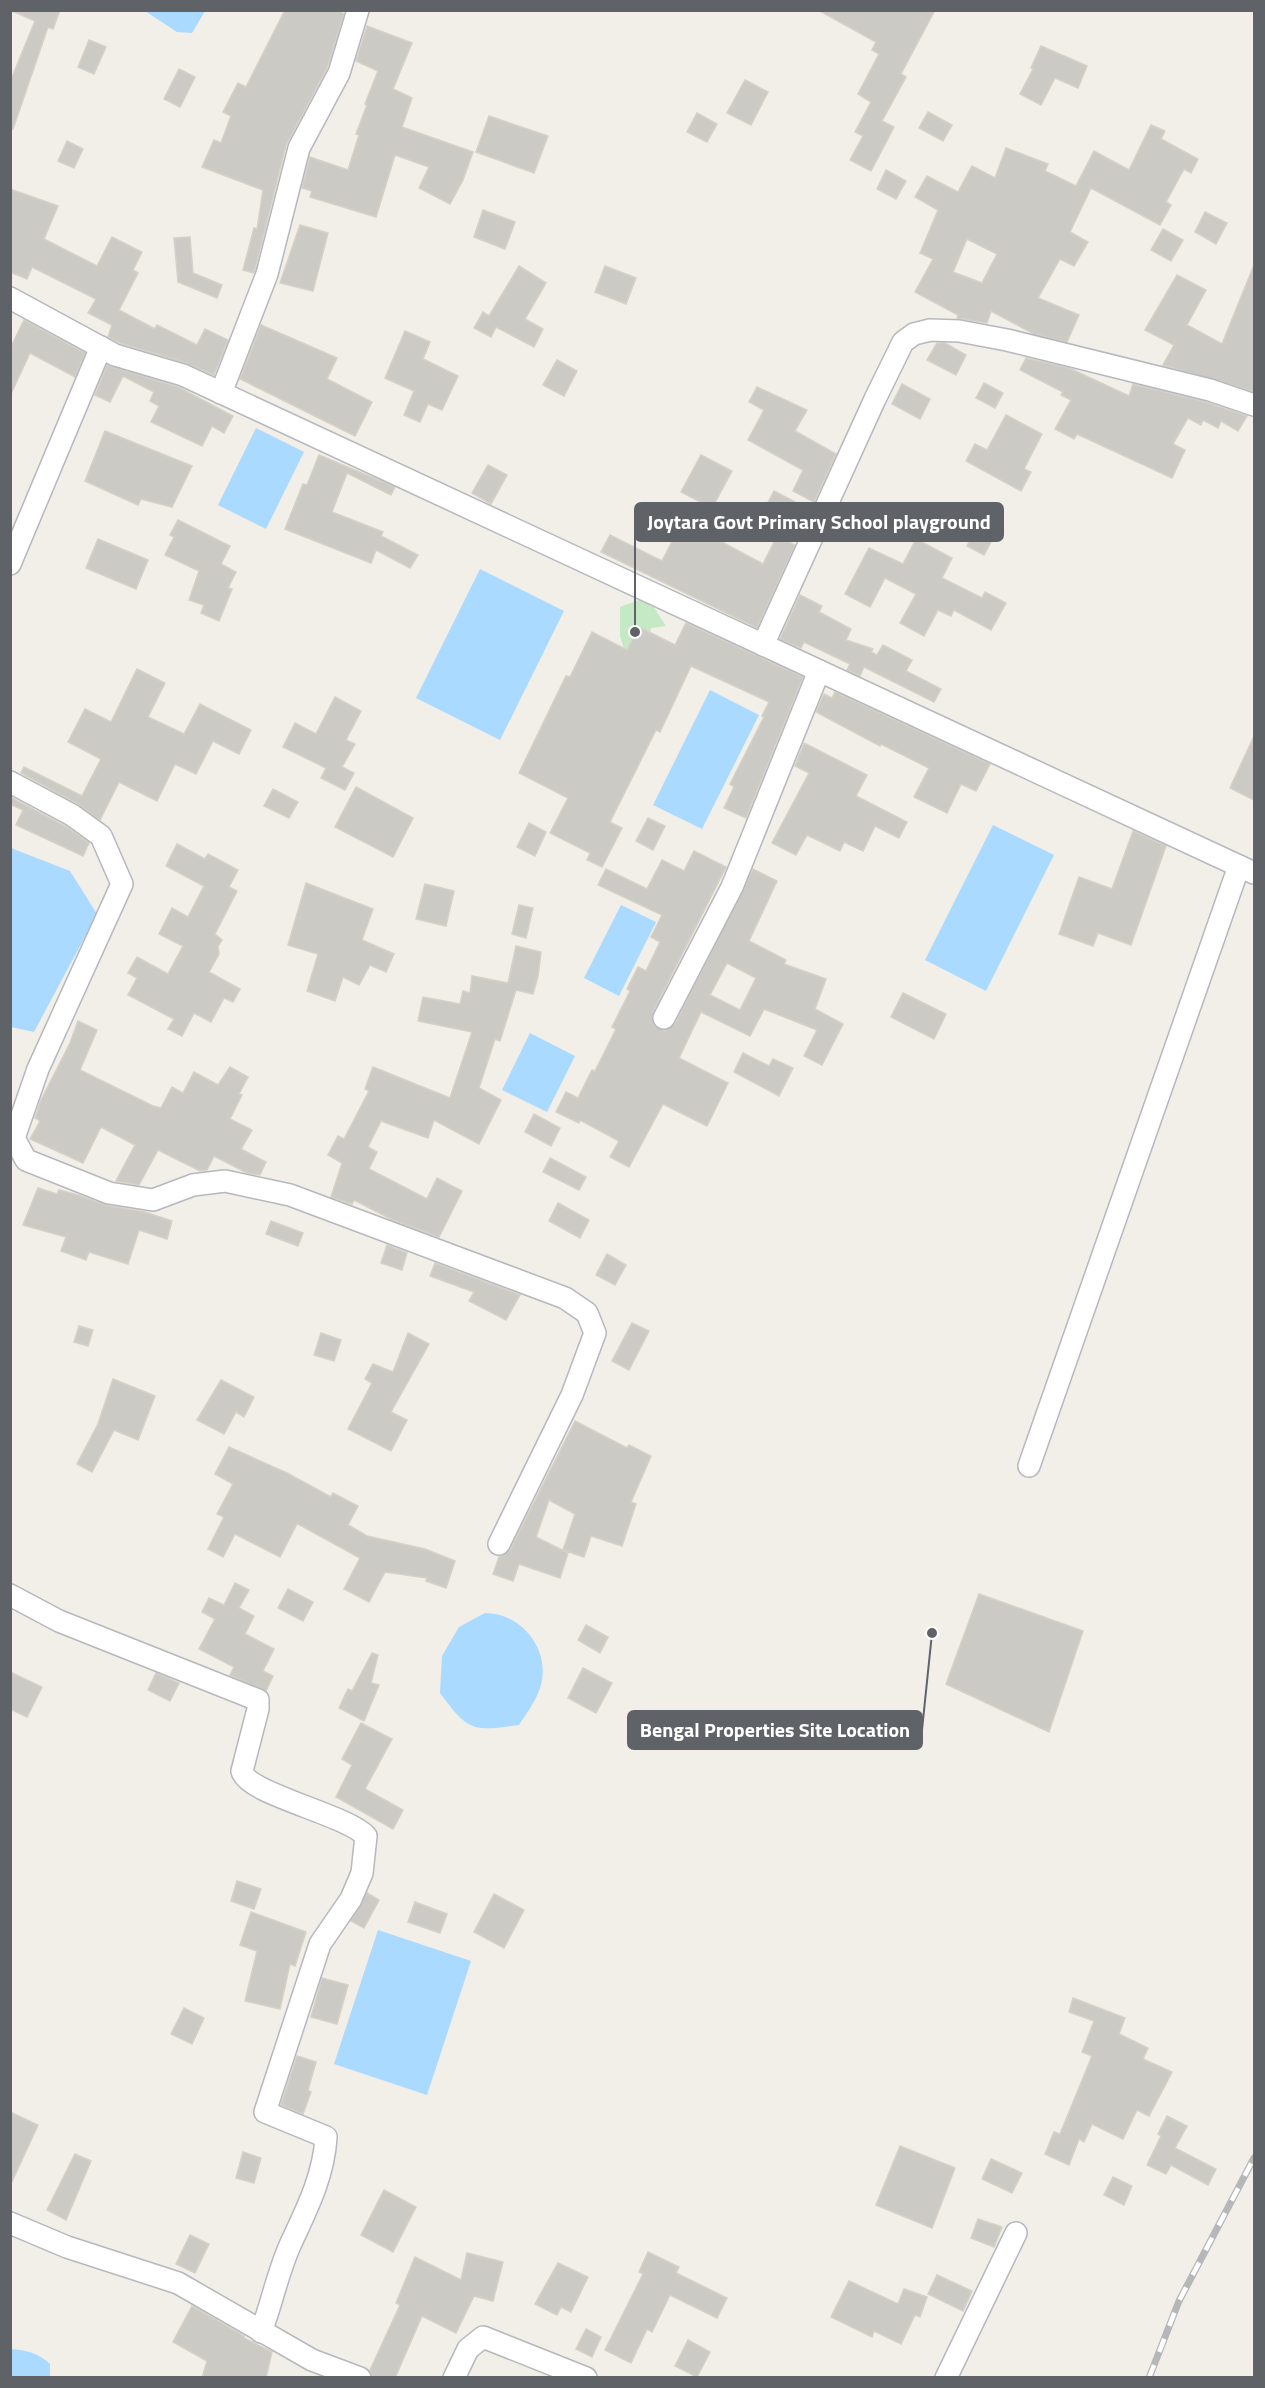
<svg xmlns="http://www.w3.org/2000/svg" width="1265" height="2388" viewBox="0 0 1265 2388" font-family="'Titillium Web',sans-serif">
<style>
.green{fill:#c5e8c5}
.water{fill:#aadaff}
.building{fill:#cccac5;stroke:#d6d1c6;stroke-width:1.5;fill-rule:evenodd}
.lines{fill:none;stroke-linecap:round;stroke-linejoin:round}
.minor-casing{stroke:#b5b8bc;stroke-width:24}
.minor{stroke:#fff;stroke-width:21}
.rail-casing{stroke:#b6b7b8;stroke-width:7}
.rail{stroke:#fff;stroke-width:4.5;stroke-dasharray:14;stroke-linecap:butt}
.leader{fill:none;stroke:#5f6368;stroke-width:2}
.callout-dot{fill:#5f6368;stroke:#fff;stroke-width:2}
.callout{fill:#5f6368;stroke:#5f6368;stroke-width:2}
.callout-label{font-size:20px;text-anchor:middle;font-weight:bold;fill:#fff}
</style>
<rect width="100%" height="100%" fill="#f1efe8"/>
<path class="green" d="M647 597 666 626 651 628 646 658 625 652 620 636V607Z"/>
<g class="water">
<path d="M145 11H205L192 33 177 32Z"/>
<path d="M256 428 304 452 266 529 218 505Z"/>
<path d="M480 569 564 611 500 740 416 698Z"/>
<path d="M710 690 759 715 702 829 653 805Z"/>
<path d="M993 825 1054 855 986 991 925 960Z"/>
<path d="M11 848 70 871 97 914 34 1032 11 1027Z"/>
<path d="M621 905 656 922 619 996 584 978Z"/>
<path d="M530 1033 575 1056 547 1112 502 1090Z"/>
<path d="M485 1613C523 1613 552 1652 540 1688 536 1701 526 1714 519 1725 473 1732 468 1731 440 1693L442 1656 459 1627Z"/>
<path d="M378 1930 471 1961 427 2095 334 2064Z"/>
<path d="M11 2349C25 2350 39 2353 50 2364V2377H11Z"/>
</g>
<g class="building">
<path d="M10 10H60L53 29 48 27 13 129 10 128V82L35 21Z"/>
<path d="M285 10H338L344 14 327 68 286 145 254 273 243 270 254 228 257 229 263 190 202 167 214 140 221 143 231 116 223 112 238 83 246 87Z"/>
<path d="M818 10H935L901 74 906 77 882 121 894 127 871 171 850 160 863 136 855 132 871 102 858 94 879 54 872 50 876 42Z"/>
<path d="M367 26 412 43 393 89 412 98 402 127 473 152 463 180 450 204 419 188 429 167 395 155 376 217 310 197 312 191 302 188 310 157 348 170 359 135 356 134 367 105 365 104 378 71 356 61Z"/>
<path d="M89 40 106 47 94 74 78 67Z"/>
<path d="M1041 46 1087 66 1078 88 1055 78 1041 105 1020 94 1033 69 1031 68Z"/>
<path d="M179 69 195 77 180 107 164 99Z"/>
<path d="M745 80 768 92 751 125 727 113Z"/>
<path d="M928 112 952 125 943 141 919 128Z"/>
<path d="M697 113 717 124 707 142 687 132Z"/>
<path d="M489 116 548 136 534 173 476 152Z"/>
<path d="M1151 125 1165 131 1161 139 1198 159 1191 173 1184 169 1166 202 1171 205 1160 225 1091 188 1070 232 1088 242 1074 266 1060 259 1038 298 1079 315 1067 342 1034 334 991 311 987 323 957 318 958 315 915 292 933 259 920 253 938 210 915 197 927 176 958 192 972 166 995 178 1006 148 1048 164 1045 171 1076 186 1094 151 1129 170ZM967 239 997 254 982 283 953 272Z"/>
<path d="M67 141 83 149 74 168 58 161Z"/>
<path d="M886 170 906 181 896 199 877 189Z"/>
<path d="M10 189 58 206 44 239 97 266 112 237 142 252 133 270 138 273 119 310 155 329 157 325 197 345 205 329 228 340 214 375 187 363 120 343 108 337 112 325 88 313 96 299 32 267 27 279 10 272Z"/>
<path d="M483 210 515 222 505 249 474 237Z"/>
<path d="M1205 212 1227 223 1216 244 1195 232Z"/>
<path d="M300 225 328 233 313 291 280 283Z"/>
<path d="M1163 229 1183 240 1171 261 1151 250Z"/>
<path d="M190 237 193 273 222 285 217 298 178 282 174 238Z"/>
<path d="M1254 265V392L1163 365 1174 345 1145 330 1177 275 1206 290 1187 325 1222 344Z"/>
<path d="M519 266 546 283 525 319 543 329 534 347 496 327 491 337 474 328 483 312 489 316Z"/>
<path d="M605 266 636 278 626 304 595 292Z"/>
<path d="M24 320 85 353 75 377 30 353 10 396V349Z"/>
<path d="M261 325 337 358 327 379 372 402 355 436 240 379Z"/>
<path d="M405 331 430 342 423 359 458 376 442 410 428 404 420 422 404 415 414 391 385 378Z"/>
<path d="M937 343H945L966 355 956 375 927 360Z"/>
<path d="M1026 358 1069 368 1129 396 1133 384 1206 402 1247 416 1238 431 1221 421 1218 428 1203 420 1201 425 1188 418 1173 444 1185 450 1172 478 1077 434 1074 439 1055 429 1071 400 1061 395 1063 392 1020 370Z"/>
<path d="M557 360 577 371 564 396 543 385Z"/>
<path d="M107 365 178 387 233 416 224 433 212 426 202 446 151 422 159 406 150 401 154 392 123 376 110 402 95 395Z"/>
<path d="M984 383 1003 393 995 408 976 398Z"/>
<path d="M902 384 930 399 920 419 892 404Z"/>
<path d="M757 387 807 410 795 431 836 454 814 502 793 491 803 470 748 440 764 410 749 402Z"/>
<path d="M1006 415 1042 434 1024 469 1031 472 1021 491 966 461 975 444 987 450Z"/>
<path d="M105 431 192 466 172 507 141 499 138 505 85 481Z"/>
<path d="M319 455 395 487 391 495 347 473 332 512 383 532 381 536 418 555 410 568 376 550 371 563 285 529 303 484 307 485Z"/>
<path d="M701 455 732 471 712 508 681 492Z"/>
<path d="M488 465 507 475 491 504 472 493Z"/>
<path d="M774 491 801 505 785 535 758 521Z"/>
<path d="M178 520 230 546 221 564 236 572 228 588 232 589 219 621 201 613 204 605 189 600 199 571 165 555 174 537 170 535Z"/>
<path d="M680 526 705 539 707 534 763 564 777 536 795 545 757 628 601 552 610 535 662 561Z"/>
<path d="M975 531 992 540 984 555 967 546Z"/>
<path d="M98 539 148 560 136 589 86 568Z"/>
<path d="M916 539 952 558 942 578 982 598 985 592 1006 603 991 630 954 610 951 616 938 610 924 636 900 623 916 594 885 578 870 607 845 594 869 548 903 564Z"/>
<path d="M800 595 822 606 819 612 851 629 846 640 873 649 871 652 877 655 883 645 912 660 906 671 941 689 934 702 864 667 860 676 847 670 850 664 804 642 801 648 780 639Z"/>
<path d="M686 623 803 677 746 818 724 808 734 787 730 784 764 717 762 716 769 702 691 666 660 732 656 730 610 822 622 828 602 867 587 860 590 853 550 833 568 798 519 773 566 676 570 677 592 632 627 650 639 627 675 645Z"/>
<path d="M137 669 165 683 148 717 184 734 200 704 251 730 239 754 213 741 196 774 175 764 157 801 119 782 100 820 78 804 21 773 24 767 82 796 101 759 68 742 85 709 111 722Z"/>
<path d="M835 692 990 764 976 791 961 784 947 813 914 797 929 768 881 744 880 746 816 712 824 694 832 698Z"/>
<path d="M335 697 361 711 346 740 355 744 342 767 354 773 345 790 321 778 326 768 283 747 295 723 316 734Z"/>
<path d="M1254 736V800L1230 788Z"/>
<path d="M804 743 867 775 856 796 907 822 899 838 875 826 863 851 844 842 840 851 807 835 796 855 772 843 809 773 795 766Z"/>
<path d="M356 787 413 818 393 857 335 827Z"/>
<path d="M273 789 298 802 289 818 264 806Z"/>
<path d="M10 797 65 826 89 843 83 856 16 825 23 810 10 804Z"/>
<path d="M648 818 665 826 653 850 636 841Z"/>
<path d="M529 823 546 832 535 856 517 847Z"/>
<path d="M1133 831 1166 846 1131 945 1098 933 1093 946 1059 934 1079 877 1112 889Z"/>
<path d="M177 844 205 859 208 854 238 870 229 887 237 891 215 934 222 940 218 946 219 954 209 972 240 989 233 1002 224 998 211 1022 194 1013 182 1036 168 1029 174 1019 128 995 137 978 128 973 137 957 168 974 183 946 159 934 172 908 188 917 204 886 166 866Z"/>
<path d="M694 851 726 867 653 1012 654 1025 665 1031 675 1024 753 869 777 881 749 941 786 960 784 964 826 979 815 1009 843 1024 822 1065 804 1056 817 1030 764 1009 750 1036 701 1012 679 1058 728 1083 707 1126 663 1104 629 1167 610 1157 619 1141 580 1120 579 1123 556 1112 566 1092 578 1098 592 1070 595 1071 616 1029 612 1027 630 991 627 989 638 967 646 971 660 942 651 937 662 915 598 885 606 869 647 889 662 860 684 871ZM727 963 756 978 740 1010 710 995Z"/>
<path d="M306 883 373 909 362 940 394 954 386 972 370 965 359 985 343 977 335 1001 307 991 318 954 288 945Z"/>
<path d="M425 884 454 891 446 926 416 919Z"/>
<path d="M519 905 533 908 526 938 512 934Z"/>
<path d="M516 946 541 952 538 976 533 994 516 990 500 1041 495 1039 479 1088 501 1100 479 1144 434 1120 428 1138 381 1121 368 1147 377 1152 369 1169 427 1199 437 1178 462 1191 439 1237 393 1220 354 1200 352 1204 331 1197 342 1163 328 1155 338 1136 344 1139 369 1091 365 1089 373 1067 450 1098 472 1032 418 1021 423 997 460 1004 463 991 470 993 472 976 508 983Z"/>
<path d="M903 993 946 1014 934 1039 891 1017Z"/>
<path d="M78 1021 97 1030 80 1070 153 1106 161 1108 172 1087 183 1093 194 1072 218 1085 230 1067 248 1077 239 1094 242 1095 230 1119 252 1130 241 1149 266 1162 260 1175 247 1173 214 1156 207 1170 200 1171 158 1150 139 1185 116 1181 135 1145 101 1127 83 1163 30 1139 40 1121 35 1118 41 1100 70 1043Z"/>
<path d="M743 1053 769 1066 773 1059 793 1068 779 1096 734 1072Z"/>
<path d="M534 1114 560 1128 551 1146 525 1132Z"/>
<path d="M550 1158 586 1177 579 1190 543 1172Z"/>
<path d="M38 1188 57 1194 59 1190 78 1195 105 1205 145 1212 172 1221 167 1239 139 1230 128 1264 89 1252 86 1260 61 1251 66 1237 23 1225Z"/>
<path d="M558 1203 589 1220 580 1238 549 1221Z"/>
<path d="M271 1221 303 1233 298 1246 266 1234Z"/>
<path d="M387 1245 407 1253 402 1270 381 1263Z"/>
<path d="M607 1254 626 1265 615 1285 596 1275Z"/>
<path d="M435 1263 520 1295 506 1320 469 1301 474 1292 430 1276Z"/>
<path d="M632 1323 649 1331 629 1370 612 1361Z"/>
<path d="M79 1326 93 1330 88 1346 74 1342Z"/>
<path d="M321 1333 341 1340 334 1361 314 1355Z"/>
<path d="M408 1333 429 1344 391 1412 407 1420 391 1451 348 1429 372 1383 365 1379 373 1364 393 1372Z"/>
<path d="M113 1379 155 1396 138 1440 114 1430 92 1472 77 1464 98 1424Z"/>
<path d="M221 1380 254 1397 244 1417 236 1412 224 1434 197 1420Z"/>
<path d="M575 1421 627 1448 629 1445 651 1456 631 1502 636 1504 622 1546 591 1536 584 1557 563 1550 575 1514 549 1500 536 1537 568 1553 560 1578 519 1564 513 1581 493 1574 499 1557 510 1550Z"/>
<path d="M229 1447 287 1473 331 1497 333 1493 358 1506 348 1525 367 1536 425 1549 455 1561 446 1588 426 1581 427 1578 385 1572 369 1602 344 1589 360 1558 300 1525 297 1524 280 1557 235 1534 223 1557 208 1549 224 1517 217 1514 233 1484 215 1474Z"/>
<path d="M235 1583 249 1590 239 1608 254 1616 245 1634 274 1649 263 1671 273 1676 266 1691 230 1675 234 1667 199 1649 215 1619 202 1612 209 1598 224 1605Z"/>
<path d="M288 1589 313 1602 303 1621 278 1608Z"/>
<path d="M979 1594 1083 1631 1049 1732 946 1684Z"/>
<path d="M586 1625 608 1637 600 1653 578 1640Z"/>
<path d="M372 1653 378 1655 371 1683 379 1685 364 1721 339 1708 348 1689 352 1691Z"/>
<path d="M583 1668 612 1683 596 1713 568 1698Z"/>
<path d="M10 1672 42 1687 27 1717 10 1709Z"/>
<path d="M156 1673 179 1683 170 1701 148 1690Z"/>
<path d="M361 1723 392 1739 365 1789 403 1810 393 1829 336 1797 352 1765 342 1759Z"/>
<path d="M237 1881 261 1889 254 1909 231 1901Z"/>
<path d="M367 1893 379 1900 364 1928 351 1921Z"/>
<path d="M494 1894 524 1910 504 1948 474 1932Z"/>
<path d="M415 1902 447 1914 440 1933 408 1922Z"/>
<path d="M251 1912 306 1932 295 1966 290 1964 280 2009 245 2001 257 1951 240 1945Z"/>
<path d="M322 1978 348 1985 337 2024 311 2017Z"/>
<path d="M1073 1998 1125 2018 1119 2034 1148 2048 1143 2059 1172 2072 1149 2116 1137 2110 1123 2139 1092 2124 1084 2142 1079 2139 1069 2165 1045 2154 1054 2132 1060 2134 1092 2056 1082 2052 1094 2021 1069 2012Z"/>
<path d="M184 2008 204 2018 192 2044 171 2034Z"/>
<path d="M297 2056 316 2062 308 2090 311 2092 303 2114 281 2105Z"/>
<path d="M10 2112 38 2125 10 2186Z"/>
<path d="M1167 2116 1187 2126 1175 2148 1216 2169 1208 2185 1171 2165 1166 2174 1147 2165 1161 2136 1158 2134Z"/>
<path d="M900 2146 955 2168 932 2228 876 2205Z"/>
<path d="M243 2152 261 2158 254 2183 236 2178Z"/>
<path d="M75 2154 91 2161 66 2220 47 2210Z"/>
<path d="M991 2159 1022 2173 1012 2193 982 2179Z"/>
<path d="M1113 2177 1132 2186 1124 2205 1104 2195Z"/>
<path d="M384 2190 416 2207 393 2252 361 2235Z"/>
<path d="M978 2219 1002 2227 994 2247 971 2238Z"/>
<path d="M190 2235 209 2244 195 2273 176 2264Z"/>
<path d="M648 2252 679 2267 676 2273 727 2298 717 2318 670 2295 652 2332 647 2329 631 2363 605 2350 643 2274 639 2272Z"/>
<path d="M467 2253 503 2262 493 2301 474 2296 456 2333 422 2316 395 2378H372L370 2370 400 2305 396 2303 415 2257 461 2280Z"/>
<path d="M558 2263 588 2277 571 2312 561 2307 557 2315 535 2304Z"/>
<path d="M937 2275 972 2291 963 2311 928 2294Z"/>
<path d="M849 2281 898 2304 904 2289 927 2297 920 2317 915 2315 901 2344 874 2331 872 2337 831 2317Z"/>
<path d="M192 2306 244 2336V2338L272 2352 266 2378H202L207 2361 173 2342Z"/>
<path d="M586 2329 601 2337 592 2357 576 2349Z"/>
<path d="M688 2340 710 2352 697 2377 675 2366Z"/>
</g>
<g class="lines">
<defs>
<g id="minor">
<path d="M10 298 115 355 183 375 1254 873"/>
<path d="M221 393 267 274 299 148 339 73 358 10"/>
<path d="M10 564 101 347"/>
<path d="M763 645 875 399 903 342 914 334 930 330 959 331 1007 340 1210 390 1254 405"/>
<path d="M10 782 72 815 101 836 122 884 38 1069 14 1138 26 1160 109 1193 153 1200 193 1185 225 1181 290 1195 565 1298 587 1313 595 1333 572 1395 499 1544"/>
<path d="M664 1018 732 887 819 671"/>
<path d="M1029 1466 1239 866"/>
<path d="M10 1595 59 1621 258 1700V1709L242 1771C247 1794 345 1814 366 1836L362 1873 351 1899 320 1944 265 2112 326 2137C324 2175 307 2209 291 2243 278 2271 272 2303 261 2332"/>
<path d="M10 2223 67 2247 178 2283 312 2360 360 2378"/>
<path d="M454 2378 468 2349 483 2337 586 2378"/>
<path d="M946 2378 1016 2233"/>
</g>
</defs>
<use href="#minor" class="minor-casing"/>
<use href="#minor" class="minor"/>
<defs>
<path id="rail" d="M1149 2378 1179 2301 1254 2158"/>
</defs>
<use href="#rail" class="rail-casing"/>
<use href="#rail" class="rail"/>
</g>
<path class="leader" d="M635 632L635 522M932 1633L922 1730"/>
<g class="callout-dot">
<circle cx="635" cy="632" r="6"/>
<circle cx="932" cy="1633" r="6"/>
</g>
<g class="callout">
<rect x="635" y="503" width="368" height="38" rx="6"/>
<rect x="628" y="1711" width="294" height="38" rx="6"/>
</g>
<g class="callout-label">
<text x="819" y="529">Joytara Govt Primary School playground</text>
<text x="775" y="1737">Bengal Properties Site Location</text>
</g>
<rect width="1265" height="2388" fill="none" stroke="#5f6368" stroke-width="24"/>
</svg>
